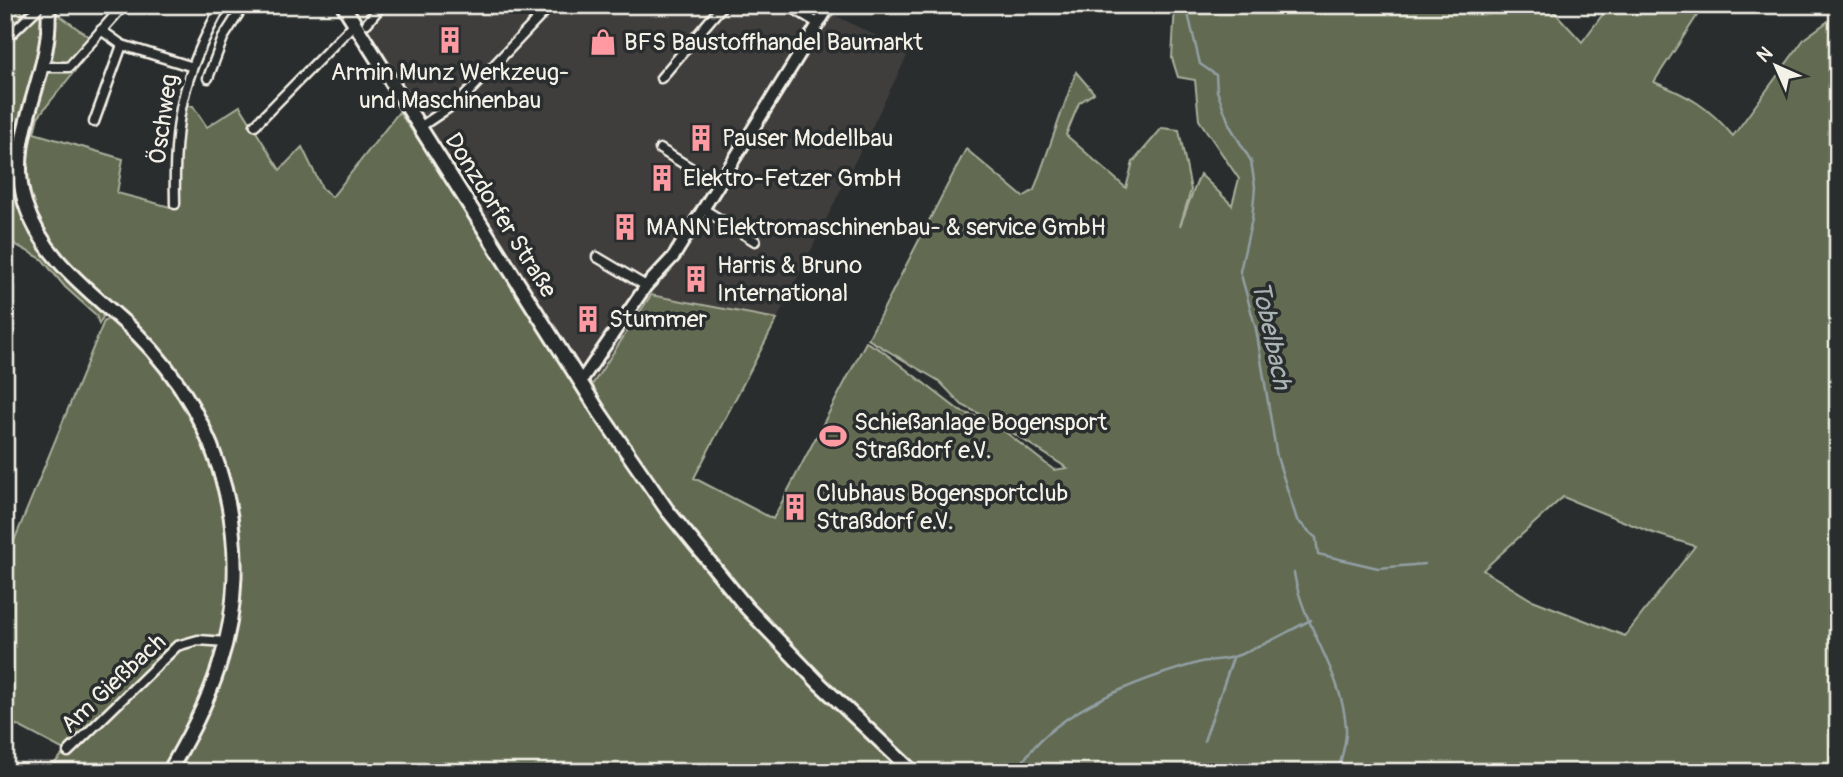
<svg xmlns="http://www.w3.org/2000/svg" width="1843" height="777" viewBox="0 0 1843 777" font-family="Pangolin,sans-serif">
<style>
.built{fill:#3f3c3c}
.green{fill:#626a51;stroke:#abae9c;stroke-width:2;fill-rule:evenodd}
.lines{fill:none;stroke-linecap:round;stroke-linejoin:round}
.stream{stroke:#929fa4;stroke-width:2.5}
.minor-casing{stroke:#f4f1e8;stroke-width:13}
.tertiary-casing{stroke:#f4f1e8;stroke-width:16}
.secondary-casing{stroke:#f4f1e8;stroke-width:18}
.minor{stroke:#2a2d2e;stroke-width:8}
.tertiary{stroke:#2a2d2e;stroke-width:10}
.secondary{stroke:#2a2d2e;stroke-width:12}
.labels{text-anchor:middle;stroke-width:7;stroke-linejoin:round;paint-order:stroke}
.poi-label{font-size:24px;fill:#f4f1e8;stroke:#2a2d2e;text-anchor:start}
.street-label{font-size:24px;fill:#f4f1e8;stroke:#2a2d2e}
.water-label{font-size:26px;font-style:italic;fill:#abb4b5;stroke:#2a2d2e}
</style>
<rect width="100%" height="100%" fill="#2a2d2e"/>
<filter id="ink" filterUnits="userSpaceOnUse"><feTurbulence type="fractalNoise" baseFrequency=".0143" numOctaves="2"/><feDisplacementMap in="SourceGraphic" scale="14" xChannelSelector="R" yChannelSelector="G"/><feConvolveMatrix kernelMatrix="1 2 1 2 8 2 1 2 1" color-interpolation-filters="sRGB"/></filter>
<g filter="url(#ink)">
<path class="built" d="M347 5H826L824 10 909 52 777 319 651 295 592 385Z"/>
<g class="green">
<path d="M5 5H16L25 16 5 35Z"/>
<path d="M1175 5H1548L1582 42 1606 10 1600 5H1704L1654 82C1689 96 1708 106 1733 136L1805 38 1838 14V772H175L233 624 224 468 206 419 183 383 50 246 30 207 24 175 28 131 49 66 55 12 97 43 38 117 34 133 123 159 117 193 178 209 179 157 186 106H193L207 127 240 106 280 170 302 147 322 188 332 197 399 112 458 197 603 431 621 444 627 443 592 385 651 295 777 319 694 478 773 519 866 342 881 350 960 411 994 423 1054 470 1067 468 994 421 962 405 939 381 868 339 966 149 1023 197 1034 190 1076 72 1094 93 1079 103 1066 135 1126 188 1133 162 1162 128 1179 130 1191 190 1180 226 1200 174 1232 205 1239 179 1199 120 1195 80 1178 77 1172 58ZM1563 497 1650 532 1695 546 1625 636 1530 599 1483 570Z"/>
<path d="M41 8 39 61 15 143 5 152V40Z"/>
<path d="M5 159 14 162C17 197 33 243 57 269 70 283 97 298 103 317L99 324 96 315 65 287 42 259 5 239Z"/>
<path d="M111 318C200 400 248 501 223 623 220 639 219 656 214 671 201 705 181 739 165 772H46L66 751 5 719V563L104 321Z"/>
</g>
<g class="lines">
<g class="stream">
<path d="M1186 5 1200 64 1216 75 1217 91 1230 126 1251 161 1255 187 1252 219 1240 271 1256 329 1277 457 1297 520 1316 538 1318 554 1378 568 1425 564"/>
<path d="M1294 573C1303 627 1343 673 1346 728 1347 742 1341 758 1338 772"/>
<path d="M1204 741 1233 658"/>
<path d="M1017 772C1047 711 1140 679 1201 662 1212 660 1223 660 1233 657 1259 649 1286 632 1311 620"/>
</g>
<defs>
<g id="minor">
<path d="M788 5 819 24"/>
<path d="M367 23 382 5"/>
<path d="M101 30 122 45 190 66"/>
<path d="M5 40 41 5"/>
<path d="M44 67H69L124 5"/>
<path d="M208 78 223 38 244 5"/>
<path d="M661 78 723 5"/>
<path d="M94 122 122 45"/>
<path d="M255 125 354 24"/>
<path d="M420 127 463 98 551 5"/>
<path d="M660 149 718 185"/>
<path d="M175 204C173 122 182 76 222 5"/>
<path d="M703 209 755 241"/>
<path d="M597 257 646 286"/>
<path d="M68 752 177 646 198 640 226 642"/>
</g>
<path id="tertiary" d="M581 381 646 286 674 256 830 5"/>
<g id="secondary">
<path d="M48 5C55 74 4 134 25 203 43 261 95 294 137 334 224 420 257 550 219 666 207 704 188 738 169 772"/>
<path d="M343 5 600 413 667 510 747 608 820 684 913 772"/>
</g>
</defs>
<use href="#minor" class="minor-casing"/>
<use href="#tertiary" class="tertiary-casing"/>
<use href="#secondary" class="secondary-casing"/>
<use href="#minor" class="minor"/>
<use href="#tertiary" class="tertiary"/>
<use href="#secondary" class="secondary"/>
</g>
</g>
<defs>
<symbol id="building-bare" viewBox="-9 -9 18 18"><path d="M-4-6H4V6H1V3H-1V6H-4ZM-2.5-4.3h1.7v1.8h-1.7ZM.8-4.3h1.7v1.8H.8ZM-2.5-1h1.7V.8h-1.7ZM.8-1h1.7V.8H.8Z" fill="#ff9aa2" stroke="#2a2d2e" stroke-width="2.5" paint-order="stroke"/></symbol>
<symbol id="shop-bare" viewBox="-9 -9 18 18"><path d="M-5-2.5h2.3a2.7 3.5 0 0 1 5.4 0H5L5.5 6h-11ZM-1.5-2.5h3a1.5 2.3 0 0 0-3 0Z" fill="#ff9aa2" stroke="#2a2d2e" stroke-width="2.5" paint-order="stroke"/></symbol>
<symbol id="stadium-bare" viewBox="-9 -9 18 18"><path d="M0-5a6.5 5 0 1 0 0 10a6.5 5 0 1 0 0-10ZM-3.5-1.8h7v3.6h-7Z" fill="#ff9aa2" stroke="#2a2d2e" stroke-width="2.5" paint-order="stroke"/></symbol>
</defs>
<g fill-rule="evenodd">
<use href="#building-bare" x="431" y="21" width="38" height="38"/>
<use href="#shop-bare" x="584" y="23" width="38" height="38"/>
<use href="#building-bare" x="682" y="119" width="38" height="38"/>
<use href="#building-bare" x="643" y="159" width="38" height="38"/>
<use href="#building-bare" x="606" y="208" width="38" height="38"/>
<use href="#building-bare" x="677" y="260" width="38" height="38"/>
<use href="#building-bare" x="569" y="300" width="38" height="38"/>
<use href="#stadium-bare" x="814" y="417" width="38" height="38"/>
<use href="#building-bare" x="776" y="488" width="38" height="38"/>
</g>
<g class="labels">
<g class="poi-label">
<text x="624" y="50">BFS Baustoffhandel Baumarkt</text>
<text x="450" y="80" text-anchor="middle">Armin Munz Werkzeug-<tspan x="450" dy="28">und Maschinenbau</tspan></text>
<text x="722" y="146">Pauser Modellbau</text>
<text x="683" y="186">Elektro-Fetzer GmbH</text>
<text x="646" y="235">MANN Elektromaschinenbau- &amp; service GmbH</text>
<text x="717" y="273">Harris &amp; Bruno<tspan x="717" dy="28">International</tspan></text>
<text x="609" y="327">Stummer</text>
<text x="854" y="430">Schießanlage Bogensport<tspan x="854" dy="28">Straßdorf e.V.</tspan></text>
<text x="816" y="501">Clubhaus Bogensportclub<tspan x="816" dy="28">Straßdorf e.V.</tspan></text>
</g>
<g class="street-label">
<text transform="translate(163 119) rotate(-82)" y="8">Öschweg</text>
<text transform="translate(501 215) rotate(58)" y="8">Donzdorfer Straße</text>
<text transform="translate(113 683) rotate(-43)" y="8">Am Gießbach</text>
</g>
<g class="water-label">
<text transform="translate(1272 335) rotate(78)" y="9">Tobelbach</text>
</g>
</g>
<rect width="1843" height="777" fill="none" stroke="#2a2d2e" stroke-width="28"/>
<rect x="14" y="14" width="1815" height="749" fill="none" stroke="#f4f1e8" stroke-width="2.5" filter="url(#ink)"/>
<g transform="translate(1776 66) rotate(315)" stroke="#2a2d2e" stroke-width="5" paint-order="stroke">
<path d="M0-5L12 26L0 18L-12 26Z" fill="#f4f1e8"/>
<text y="-10" font-size="19" font-weight="bold" text-anchor="middle" fill="#f4f1e8">N</text>
</g>
</svg>
